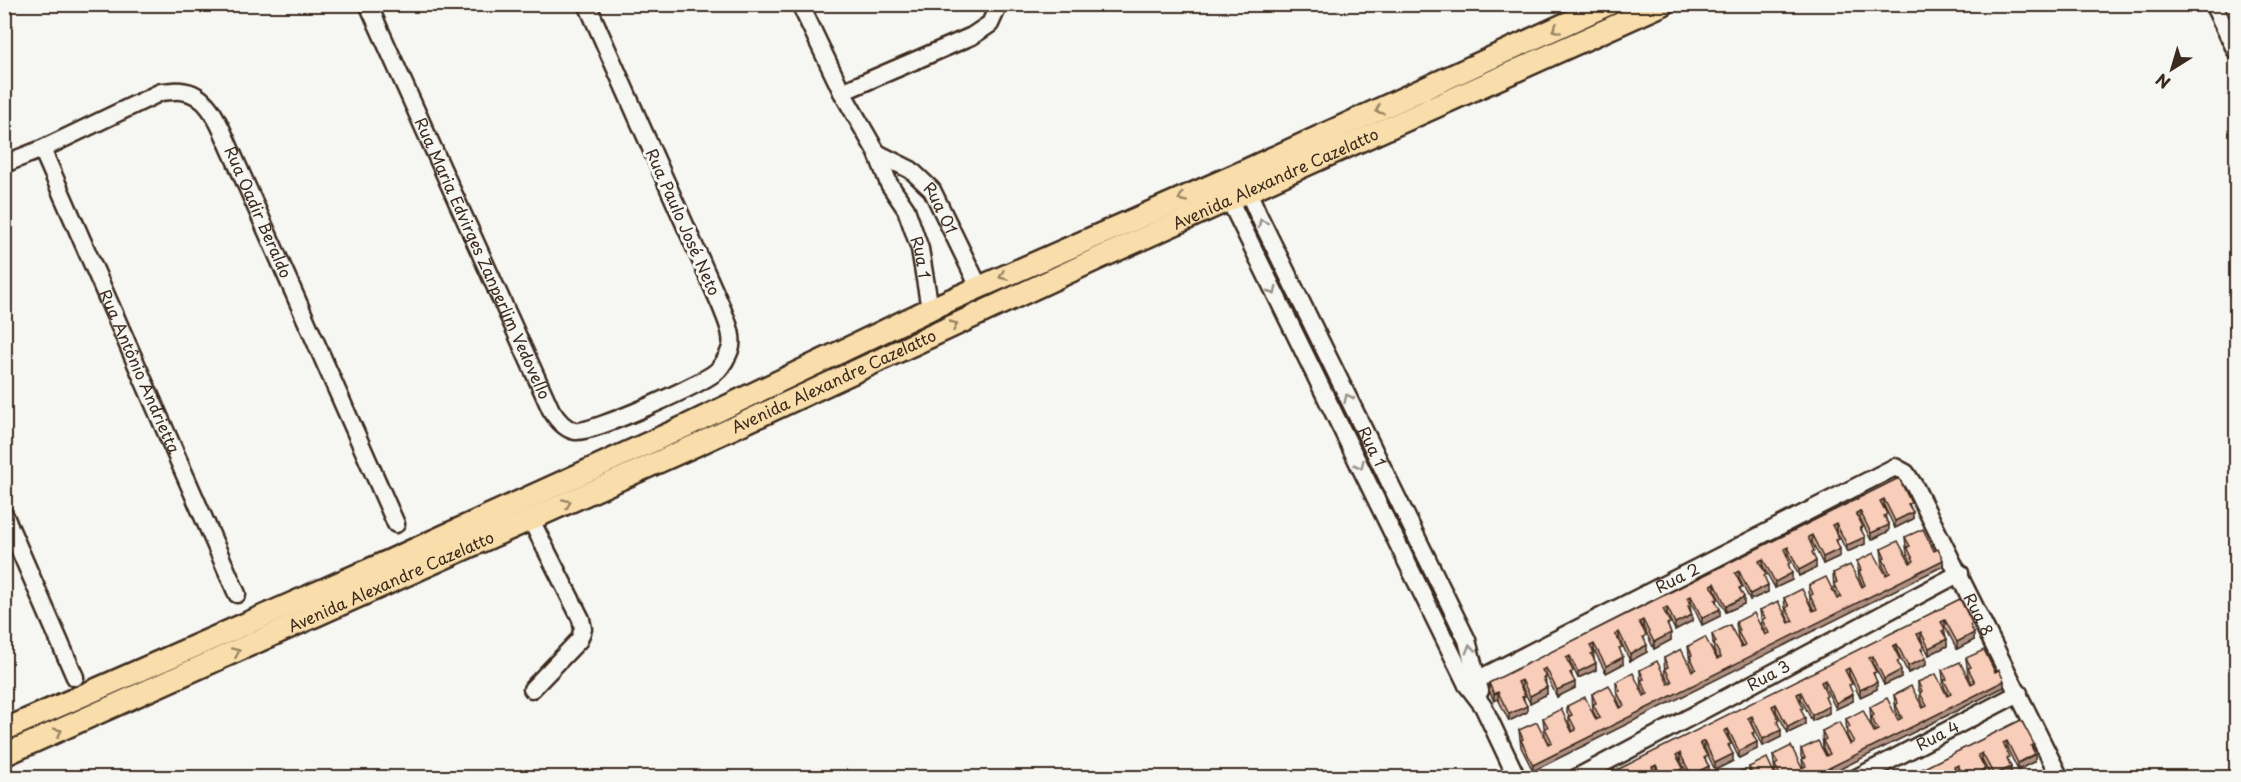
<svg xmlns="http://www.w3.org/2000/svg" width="2241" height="782" viewBox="0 0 2241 782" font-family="'Playpen Sans',sans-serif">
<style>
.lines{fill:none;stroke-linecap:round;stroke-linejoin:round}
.minor-casing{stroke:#3b2a1e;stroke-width:21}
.major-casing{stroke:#3b2a1e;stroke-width:26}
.minor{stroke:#f6f6f2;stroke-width:16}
.major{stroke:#f9deab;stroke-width:21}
.wall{fill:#d5b09f;stroke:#3b2a1e;stroke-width:1.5}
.shaded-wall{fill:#ae9082;stroke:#3b2a1e;stroke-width:1.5}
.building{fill:#f8cdb9;stroke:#3b2a1e;stroke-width:1.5}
.oneway{stroke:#9a8464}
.oneway2{stroke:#989088}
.labels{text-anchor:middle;stroke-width:6;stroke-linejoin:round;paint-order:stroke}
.street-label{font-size:16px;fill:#3b2a1e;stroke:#f6f6f2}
</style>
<rect width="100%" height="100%" fill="#f6f6f2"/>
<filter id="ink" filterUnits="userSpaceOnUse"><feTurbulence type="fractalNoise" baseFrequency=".0167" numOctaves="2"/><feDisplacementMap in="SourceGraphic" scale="12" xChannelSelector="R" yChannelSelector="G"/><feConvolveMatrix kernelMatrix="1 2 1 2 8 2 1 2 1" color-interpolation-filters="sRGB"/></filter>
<g filter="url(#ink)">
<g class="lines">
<defs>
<g id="minor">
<path id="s1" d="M368 4 551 410C556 418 564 429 575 431 591 434 706 383 718 370 722 366 728 356 730 350 735 337 726 319 721 306L587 4"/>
<path id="s2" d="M800 4 842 92 877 153 889 184 906 209 920 249 930 309"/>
<path d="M2213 4 2236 51"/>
<path d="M2233 4 2236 11"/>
<path d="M842 92 972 36 990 24 999 4"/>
<path id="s3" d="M42 149 237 594"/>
<path id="s4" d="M877 153 911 170 932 190 979 287"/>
<path id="s5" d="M4 164 42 149 161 92C167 92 174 90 181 91 211 93 222 132 233 155L396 524"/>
<path id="s6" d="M1244 182 1258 214 1467 640 1480 691"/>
<path d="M1225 191 1467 685 1483 706 1517 778"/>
<path d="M4 514 75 677"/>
<path d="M531 520 581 619 583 629 579 640 532 689"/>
<path id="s7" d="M1467 685 1895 467 1906 473 1915 487 2060 778"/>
<path id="s8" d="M1576 778 1960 573"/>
<path id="s9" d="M1856 778 2019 693"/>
</g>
<g id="major">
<path d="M4 730 389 561 686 426 930 309 1240 173 1609 4"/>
<path id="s10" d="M4 755 703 442 1097 259 1664 4"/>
</g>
</defs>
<use href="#minor" class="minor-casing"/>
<use href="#major" class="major-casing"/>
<use href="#minor" class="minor"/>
<use href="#major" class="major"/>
</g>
<g class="wall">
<path d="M1899 478 1911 509 1913 519 1895 528 1884 506H1883L1889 531 1871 540 1860 518H1859L1865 544 1847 552 1836 530 1835 531 1840 556 1823 564 1812 542 1810 543 1816 568 1799 576 1788 554 1786 555 1792 580 1775 588 1763 566 1762 567 1768 592 1750 600 1739 578 1738 579 1744 604 1726 612 1715 590 1714 591 1720 616 1702 625 1691 602 1690 603 1692 621 1675 630 1667 614 1666 615 1671 640 1654 649 1643 626 1642 627 1647 652 1630 661 1619 638 1617 639 1623 664 1606 673 1594 650 1593 651 1596 670 1578 678 1570 662 1569 663 1575 688 1557 697 1546 675H1545L1547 694 1530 703 1522 687H1521L1527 712 1509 721 1498 699 1494 701 1489 690V683Z"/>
<path d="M1905 537 1934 551 1943 566 1533 771 1521 747 1519 730 1548 744 1549 743 1545 735 1543 718 1572 732 1573 731 1569 723V716L1567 713V706L1596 720 1597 719 1593 711 1592 694 1620 708 1621 707 1617 699 1616 682 1644 696 1646 695 1641 687 1640 670 1668 684 1670 683 1665 675 1664 658 1692 671H1694L1690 663 1688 646 1717 659H1718L1714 651 1712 634 1741 647H1742L1738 639 1736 622 1765 635H1766L1762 626 1760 610 1789 623H1790L1786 615 1784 598 1813 611H1814L1810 602V596L1809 592V585L1837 599 1839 598 1834 590 1833 573 1862 587 1863 586 1859 578 1857 561 1886 575 1887 574 1883 566 1881 549 1910 563 1911 562 1907 554Z"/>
<path d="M1960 599 1972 630 1974 640 1957 649 1945 627H1944L1947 646 1929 655 1921 639H1920L1926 665 1908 673 1897 651 1896 652 1901 677 1884 685 1873 663 1872 664 1877 689 1860 697 1849 675 1847 676 1853 701 1836 709 1825 687 1823 688 1829 713 1812 721 1801 699 1799 700 1805 725 1788 733 1776 711 1775 712 1781 737 1763 746 1752 723 1751 724 1757 749 1739 758 1728 735 1727 736 1733 761 1715 770 1704 747 1703 748 1709 773 1699 777H1689L1680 759 1679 760 1684 777H1659L1656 772 1603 777Z"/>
<path d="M1966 658 1995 672 2004 687 1824 777H1778L1775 772 1773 755 1802 768H1803L1802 759 1801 756V749L1826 756H1827L1823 748 1822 731 1850 744H1851L1847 736 1846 719 1874 732H1876L1871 723 1870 707 1898 720 1900 719 1896 711 1894 695 1923 708 1924 707 1920 699V692L1918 689V682L1947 696 1948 695 1944 687 1942 670 1971 684 1972 683 1968 675Z"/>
<path d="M2021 720 2034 751 2035 761 2018 770 2007 748H2005L2011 773 2003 777H1991L1982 760H1981L1986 777H1961L1958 772 1906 777Z"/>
<path d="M1749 767 1776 777H1751L1749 774Z"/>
</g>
<g class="shaded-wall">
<path d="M1884 499V506L1880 508V501Z"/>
<path d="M1860 511V518L1856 520V513Z"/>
<path d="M1913 512V519L1895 528V521Z"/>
<path d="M1836 523V530L1832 532V525Z"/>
<path d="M1889 525V531L1871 540V533Z"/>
<path d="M1812 535V542L1808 544V537Z"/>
<path d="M1865 537V544L1847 552V545Z"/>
<path d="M1788 547V554L1784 556V549Z"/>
<path d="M1840 549V556L1823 564V557Z"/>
<path d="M1763 559V566L1759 568V561Z"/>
<path d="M1943 560V566L1533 771V765Z"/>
<path d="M1816 561V568L1799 576V570Z"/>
<path d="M1739 571V578L1735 580V573Z"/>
<path d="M1792 573V580L1775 588V582Z"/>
<path d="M1715 583V590L1711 592V585Z"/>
<path d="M1768 585V592L1750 600V594Z"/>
<path d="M1691 596V602L1687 604V598Z"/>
<path d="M1744 597V604L1726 612V606Z"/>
<path d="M1667 607V614L1663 616V609Z"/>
<path d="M1720 609V616L1702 625V618Z"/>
<path d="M1692 615V621L1675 630V623Z"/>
<path d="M1643 620V626L1639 628V622Z"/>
<path d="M1945 620V627L1941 629V622Z"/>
<path d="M1619 632V638L1615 640V634Z"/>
<path d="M1921 632V639L1917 641V634Z"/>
<path d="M1671 633V640L1654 649V642Z"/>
<path d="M1974 633V640L1957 649V642Z"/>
<path d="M1947 639V646L1929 655V648Z"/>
<path d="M1594 644V650L1590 652V646Z"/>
<path d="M1897 644V651L1893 653V646Z"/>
<path d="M1647 645V652L1630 661V654Z"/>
<path d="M1570 656V662L1566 664V658Z"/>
<path d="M1873 656V663L1869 665V658Z"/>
<path d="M1623 657V664L1606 673V666Z"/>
<path d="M1926 658V665L1908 673V666Z"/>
<path d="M1596 663V670L1578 678V672Z"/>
<path d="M1546 668V675L1542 677V670Z"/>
<path d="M1849 668V675L1845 677V670Z"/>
<path d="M1901 670V677L1884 685V679Z"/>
<path d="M1522 680V687L1518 689V682Z"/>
<path d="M1825 680V687L1821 689V682Z"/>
<path d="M2004 681V687L1824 777H1811Z"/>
<path d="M1575 682V688L1557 697V690Z"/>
<path d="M1877 682V689L1860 697V690Z"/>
<path d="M1547 687V694L1530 703V696Z"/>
<path d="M1498 692V699L1494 701V694Z"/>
<path d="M1801 692V699L1797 701V694Z"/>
<path d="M1853 694V701L1836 709V703Z"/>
<path d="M1776 704V711L1772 713V706Z"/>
<path d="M1527 706V712L1509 721V714Z"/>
<path d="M1829 706V713L1812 721V715Z"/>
<path d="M1752 716V723L1748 725V718Z"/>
<path d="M1805 718V725L1788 733V727Z"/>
<path d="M1728 729V735L1724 737V731Z"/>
<path d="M1781 730V737L1763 746V739Z"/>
<path d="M1704 741V747L1700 749V743Z"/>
<path d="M2007 741V748L2003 750V743Z"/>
<path d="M1757 742V749L1739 758V751Z"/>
<path d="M1680 753V759L1676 761V755Z"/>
<path d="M1982 753V760L1978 762V755Z"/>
<path d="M1733 754V761L1715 770V763Z"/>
<path d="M2035 754V761L2018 770V763Z"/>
<path d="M1656 765V772L1652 774V767Z"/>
<path d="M1958 765V772L1954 774V767Z"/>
<path d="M1709 766V773L1699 777H1691V775Z"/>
<path d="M2011 767V773L2003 777H1994V775Z"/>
</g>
<g class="building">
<path d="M1899 478 1911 503 1908 504 1913 512 1895 521 1884 499 1880 501 1887 514 1884 516 1889 525 1871 533 1860 511 1856 513 1863 527 1860 528 1865 537 1847 545 1836 523 1832 525 1839 539 1836 540 1840 549 1823 557 1812 535 1808 537 1814 551 1812 552 1816 561 1799 570 1788 547 1784 549 1790 563 1788 564 1792 573 1775 582 1763 559 1759 561 1766 575 1764 576 1768 585 1750 594 1739 571 1735 573 1742 587 1739 588 1744 597 1726 606 1715 583 1711 585 1718 599 1715 600 1720 609 1702 618 1691 596 1687 598 1691 605 1688 606 1692 615 1675 623 1667 607 1663 609 1670 623 1667 624 1671 633 1654 642 1643 620 1639 622 1646 635 1643 637 1647 645 1630 654 1619 632 1615 634 1622 647 1619 648 1623 657 1606 666 1594 644 1590 646 1594 653 1591 654 1596 663 1578 672 1570 656 1566 658 1573 671 1570 673 1575 682 1557 690 1546 668 1542 670 1546 677 1543 678 1547 687 1530 696 1522 680 1518 682 1525 696 1522 697 1527 706 1509 714 1498 692 1494 694 1489 683Z"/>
<path d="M1923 529 1934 551 1938 549 1943 560 1533 765 1521 740 1523 739 1519 730 1537 722 1548 744 1552 742 1545 728 1548 727 1543 718 1561 709 1572 732 1576 730 1569 716 1572 715 1567 706 1585 697 1596 720 1600 718 1593 704 1596 703 1592 694 1609 685 1620 708 1624 706 1617 692 1620 691 1616 682 1633 673 1644 696 1648 694 1641 680 1644 679 1640 670 1657 661 1668 684 1672 682 1665 668 1668 667 1664 658 1681 649 1692 671 1696 669 1690 656 1692 655 1688 646 1705 637 1717 659 1721 657 1714 644 1716 642 1712 634 1730 625 1741 647 1745 645 1738 632 1740 630 1736 622 1754 613 1765 635 1769 633 1762 620 1765 618 1760 610 1778 601 1789 623 1793 621 1786 608 1789 606 1784 598 1802 589 1813 611 1817 609 1810 596 1813 594 1809 585 1826 577 1837 599 1841 597 1834 583 1837 582 1833 573 1850 565 1862 587 1865 585 1859 571 1861 570 1857 561 1874 553 1886 575 1890 573 1883 559 1885 558 1881 549 1898 541 1910 563 1914 561 1907 547 1910 546 1905 537Z"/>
<path d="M1960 599 1972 623 1970 625 1974 633 1957 642 1945 620 1941 622 1945 629 1942 631 1947 639 1929 648 1921 632 1917 634 1924 647 1921 649 1926 658 1908 666 1897 644 1893 646 1900 660 1897 661 1901 670 1884 679 1873 656 1869 658 1876 672 1873 673 1877 682 1860 690 1849 668 1845 670 1852 684 1849 685 1853 694 1836 703 1825 680 1821 682 1827 696 1825 697 1829 706 1812 715 1801 692 1797 694 1803 708 1801 709 1805 718 1788 727 1776 704 1772 706 1779 720 1777 721 1781 730 1763 739 1752 716 1748 718 1755 732 1752 733 1757 742 1739 751 1728 729 1724 731 1731 744 1728 745 1733 754 1715 763 1704 741 1700 743 1707 756 1704 758 1709 766 1691 775 1680 753 1676 755 1683 768 1680 770 1684 777H1662L1656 765 1652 767 1657 777H1603Z"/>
<path d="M1984 650 1995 672 1999 670 2004 681 1811 777H1781L1775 765 1778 763 1773 755 1791 746 1802 768 1806 766 1802 759 1805 758 1801 749 1818 741 1826 756 1830 754 1823 741 1826 739 1822 731 1839 722 1850 744 1854 742 1847 729 1850 727 1846 719 1863 710 1874 732 1878 730 1871 717 1874 715 1870 707 1887 698 1898 720 1902 718 1896 705 1898 703 1894 695 1911 686 1923 708 1927 706 1920 693 1922 691 1918 682 1936 674 1947 696 1951 694 1944 680 1947 679 1942 670 1960 662 1971 684 1975 682 1968 668 1971 667 1966 658Z"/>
<path d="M2021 720 2034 744 2031 746 2035 754 2018 763 2007 741 2003 743 2009 757 2007 758 2011 767 1994 775 1982 753 1978 755 1985 769 1982 770 1986 777H1964L1958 765 1954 767 1959 777H1906Z"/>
<path d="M1767 758 1776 777H1751L1753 776 1749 767Z"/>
<path d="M1743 770 1746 777H1728Z"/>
<path d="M2045 771 2049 777H2031Z"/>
</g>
<defs><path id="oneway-chevron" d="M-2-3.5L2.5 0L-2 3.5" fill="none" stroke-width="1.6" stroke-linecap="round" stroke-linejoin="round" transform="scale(1.5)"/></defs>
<g class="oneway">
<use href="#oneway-chevron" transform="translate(1556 29) rotate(156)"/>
<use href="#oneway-chevron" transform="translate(1379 110) rotate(156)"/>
<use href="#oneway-chevron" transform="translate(1182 198) rotate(156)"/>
<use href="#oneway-chevron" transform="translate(1003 276) rotate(156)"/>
<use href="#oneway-chevron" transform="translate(954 325) rotate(-25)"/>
<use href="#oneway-chevron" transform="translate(567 503) rotate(-24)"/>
<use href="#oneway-chevron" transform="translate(236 652) rotate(-24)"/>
<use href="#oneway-chevron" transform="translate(58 732) rotate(-24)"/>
</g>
<g class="oneway2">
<use href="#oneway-chevron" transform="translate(1262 223) rotate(-117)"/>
<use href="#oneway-chevron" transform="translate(1273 291) rotate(63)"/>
<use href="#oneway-chevron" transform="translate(1348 398) rotate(-116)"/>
<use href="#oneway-chevron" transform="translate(1360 465) rotate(64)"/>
<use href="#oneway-chevron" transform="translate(1470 649) rotate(-106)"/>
</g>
</g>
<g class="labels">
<g class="street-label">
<text dy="6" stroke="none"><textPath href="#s10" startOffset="1396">Avenida Alexandre Cazelatto</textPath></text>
<text dy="6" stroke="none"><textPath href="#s4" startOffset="87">Rua 01</textPath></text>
<text dy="6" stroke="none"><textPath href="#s5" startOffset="342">Rua Oadir Beraldo</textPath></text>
<text transform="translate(683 222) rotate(66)" y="6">Rua Paulo José Neto</text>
<text dy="6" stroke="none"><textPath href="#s2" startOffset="282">Rua 1</textPath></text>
<text dy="6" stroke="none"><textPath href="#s1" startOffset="279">Rua Maria Edvirges Zanperlim Vedovello</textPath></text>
<text dy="6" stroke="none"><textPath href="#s3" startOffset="243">Rua Antônio Andrietta</textPath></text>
<text dy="6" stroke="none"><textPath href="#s10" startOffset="910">Avenida Alexandre Cazelatto</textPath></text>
<text dy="6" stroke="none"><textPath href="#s6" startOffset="294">Rua 1</textPath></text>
<text dy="6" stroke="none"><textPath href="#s7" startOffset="236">Rua 2</textPath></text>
<text dy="6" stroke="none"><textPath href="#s10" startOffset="424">Avenida Alexandre Cazelatto</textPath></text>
<text dy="6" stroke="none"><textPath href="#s7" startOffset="652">Rua 8</textPath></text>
<text dy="6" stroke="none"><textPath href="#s8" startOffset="218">Rua 3</textPath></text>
<text dy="6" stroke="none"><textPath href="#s9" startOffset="92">Rua 4</textPath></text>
</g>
</g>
<rect width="2241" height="782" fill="none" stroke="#f6f6f2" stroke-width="24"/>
<rect x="12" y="12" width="2217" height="758" fill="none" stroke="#3b2a1e" stroke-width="2" filter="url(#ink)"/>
<g transform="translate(2172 69) rotate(217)" stroke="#f6f6f2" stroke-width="4.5" paint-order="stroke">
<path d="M0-4.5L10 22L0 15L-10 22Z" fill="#3b2a1e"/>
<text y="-9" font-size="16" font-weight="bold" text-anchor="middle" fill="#3b2a1e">N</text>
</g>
</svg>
